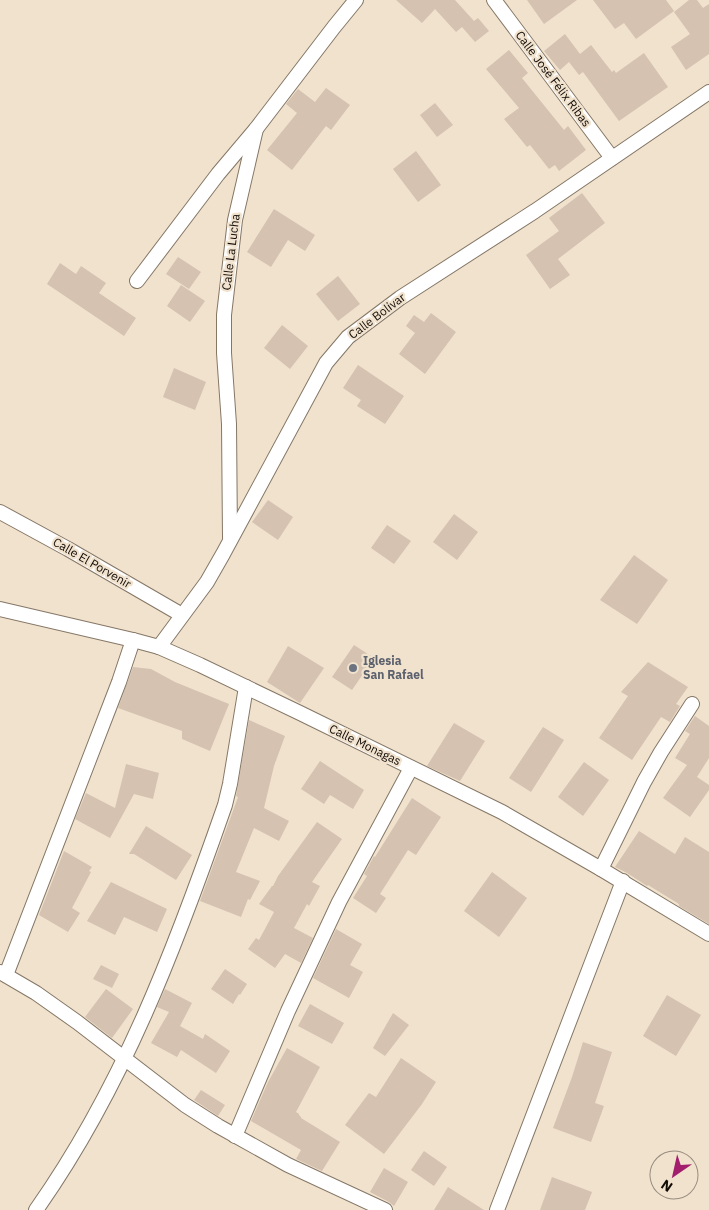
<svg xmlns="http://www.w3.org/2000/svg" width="709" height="1210" viewBox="0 0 709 1210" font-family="'IBM Plex Sans',sans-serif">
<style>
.building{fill:#d5c2b1}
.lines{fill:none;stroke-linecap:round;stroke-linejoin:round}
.minor-casing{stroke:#857766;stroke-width:16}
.minor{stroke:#fff;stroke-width:14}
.worship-dot{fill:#6b7280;stroke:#f1e2ce;stroke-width:2}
.labels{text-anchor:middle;stroke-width:4.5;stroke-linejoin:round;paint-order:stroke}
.street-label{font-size:12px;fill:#100b05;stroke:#f1e2ce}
.worship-label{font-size:12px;font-weight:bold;fill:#5b616d;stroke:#f1e2ce;text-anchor:start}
</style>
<rect width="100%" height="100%" fill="#f1e2ce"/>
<g class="building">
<path d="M396 0H455L474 21 478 18 489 31 475 42 462 27 456 32 435 9 422 23Z"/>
<path d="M527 0H577L544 24Z"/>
<path d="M593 0H666L674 11 636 39 624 23 615 29Z"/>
<path d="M689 0H697L703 8 709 4V54L686 70 671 47 690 34 674 12Z"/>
<path d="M565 34 580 54 591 45 612 72 614 70 616 73 644 53 668 87 619 121 583 72 579 75 569 62 560 70 544 51Z"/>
<path d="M509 50 528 73 522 78 564 130 568 126 586 150 559 171 555 165 549 169 530 145 527 147 504 119 519 108 486 69Z"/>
<path d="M326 88 350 105 331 130 326 126 292 170 267 150 297 113 286 104 298 89 315 102Z"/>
<path d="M435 103 453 125 437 137 420 115Z"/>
<path d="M416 151 441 185 418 202 393 169Z"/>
<path d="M582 193 605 223 558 259 570 275 550 289 526 255 559 231 549 218Z"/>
<path d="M274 209 315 235 305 251 288 240 271 267 247 252Z"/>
<path d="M178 257 201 272 189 289 166 274Z"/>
<path d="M60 263 76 274 81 266 106 283 99 293 136 318 124 336 47 284Z"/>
<path d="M338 276 360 304 338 321 316 294Z"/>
<path d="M181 285 205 301 190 322 167 306Z"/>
<path d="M431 313 456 332 425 374 399 354 415 333 406 326 414 315 424 322Z"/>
<path d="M282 325 308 346 290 369 264 348Z"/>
<path d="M358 365 404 396 385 424 357 406 361 400 343 388Z"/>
<path d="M174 368 206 382 195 410 163 397Z"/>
<path d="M268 500 293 517 278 540 252 522Z"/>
<path d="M454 514 478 532 457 560 433 542Z"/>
<path d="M387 525 411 541 394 564 371 548Z"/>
<path d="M634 555 668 580 637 624 600 600Z"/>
<path d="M354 645 374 658 352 690 332 677Z"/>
<path d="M288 646 324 668 300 703 267 682Z"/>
<path d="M648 662 688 687 676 704 680 706 670 722 661 717 632 760 599 738 628 696 621 692Z"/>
<path d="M133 667 151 669 175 682 229 704 210 751 182 739V731L118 708Z"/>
<path d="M695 716 709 726V758L697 777 709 785V790L690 817 663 798 687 765 675 758 690 734 685 731Z"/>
<path d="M249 720 285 736 274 766 264 808 289 821 279 841 254 828 236 872 260 881 250 900 248 899 241 917 200 901 238 797 236 796Z"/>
<path d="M454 723 485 741 460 781 427 766Z"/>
<path d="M543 727 564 740 531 792 509 778Z"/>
<path d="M320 761 364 790 353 809 330 795 324 804 301 789Z"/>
<path d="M584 762 609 780 583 816 558 797Z"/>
<path d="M126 764 159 773 153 799 134 794 110 838 75 819 86 793 115 808Z"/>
<path d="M412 798 441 817 416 855 408 850 380 894 386 898 376 913 353 898 367 876 364 874 374 856 375 857Z"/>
<path d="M317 822 342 839 312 882 320 886 309 906 307 904 294 928 313 938 301 963 285 954 275 968 248 949 256 938 259 940 274 912 259 904 272 886H273L278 876Z"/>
<path d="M146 826 192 855 176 880 134 854H129Z"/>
<path d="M639 831 675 854 685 837 709 852V924L679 906V904L648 885 647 886 627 873 615 867Z"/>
<path d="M64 851 92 867 89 871 91 872 72 908 80 913 68 932 39 915Z"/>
<path d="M492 872 527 898 499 937 464 911Z"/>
<path d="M111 882 167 909 157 932 124 917 115 935 87 921Z"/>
<path d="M336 929 362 944 350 965 363 972 349 998 313 978Z"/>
<path d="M101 965 119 974 112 988 93 979Z"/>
<path d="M225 969 247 984 240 995 239 994 233 1004 211 989Z"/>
<path d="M106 989 133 1009 112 1038 85 1017Z"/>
<path d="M165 989 192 1003 180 1026 203 1039 205 1034 230 1051 216 1073 181 1050 177 1057 151 1043 169 1012 157 1007Z"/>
<path d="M667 995 701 1015 676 1056 643 1036Z"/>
<path d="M310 1004 344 1023 332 1044 298 1026Z"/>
<path d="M393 1013 409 1025 385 1056 373 1048Z"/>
<path d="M583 1042 612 1052 595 1103 604 1106 591 1142 553 1128 572 1077Z"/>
<path d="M287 1048 320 1067 296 1112 299 1114V1115L301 1117V1118L340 1142 322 1171 296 1159 301 1150 251 1121 268 1082Z"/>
<path d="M401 1058 436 1082 422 1104 384 1154 345 1125 369 1093 376 1097Z"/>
<path d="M201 1090 225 1105 218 1116 194 1100Z"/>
<path d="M424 1151 447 1167 434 1186 411 1170Z"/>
<path d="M384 1168 408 1182 394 1206 389 1202 370 1192Z"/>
<path d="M552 1177 592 1192 585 1210H540Z"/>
<path d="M448 1187 484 1210H434Z"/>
</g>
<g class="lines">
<defs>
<g id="minor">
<path d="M494 0 612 158"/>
<path d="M137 281 218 174 256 129 334 27 356 0"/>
<path d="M0 512 68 549 182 615"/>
<path d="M230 538 229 424 224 353V315L235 220 256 129"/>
<path d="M0 609 133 640 159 647 200 665 300 713 502 812 601 869 709 934"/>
<path d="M159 647 207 582 223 554 326 363 348 337 400 298 535 211 709 92"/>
<path d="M601 869 644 782 661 752 692 704"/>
<path d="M0 972 36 993 77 1022 185 1105 218 1126 288 1165 385 1210"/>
<path d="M6 975 119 682 133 640"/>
<path d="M235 1136 288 1011 339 902 411 768"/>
<path d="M36 1210C123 1087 176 946 225 805L230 784 246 687"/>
<path d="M497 1210 623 881"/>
</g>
</defs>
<use href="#minor" class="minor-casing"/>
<use href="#minor" class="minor"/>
</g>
<circle class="worship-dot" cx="353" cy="668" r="5"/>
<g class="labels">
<g class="street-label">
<text transform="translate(553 79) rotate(53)" y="4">Calle José Félix Ribas</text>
<text transform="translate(231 252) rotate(-83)" y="4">Calle La Lucha</text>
<text transform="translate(377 316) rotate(-37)" y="4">Calle Bolívar</text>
<text transform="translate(92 563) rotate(30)" y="4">Calle El Porvenir</text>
<text transform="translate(365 745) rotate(26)" y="4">Calle Monagas</text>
</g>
<g class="worship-label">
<text x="363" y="665">Iglesia<tspan x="363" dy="14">San Rafael</tspan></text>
</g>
</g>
<g transform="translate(674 1175) rotate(214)"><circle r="24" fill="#f1e2ce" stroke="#978c7e"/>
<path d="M0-4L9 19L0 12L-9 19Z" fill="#a31f6d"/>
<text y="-8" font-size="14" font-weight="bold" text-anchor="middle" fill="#100b05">N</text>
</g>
</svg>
